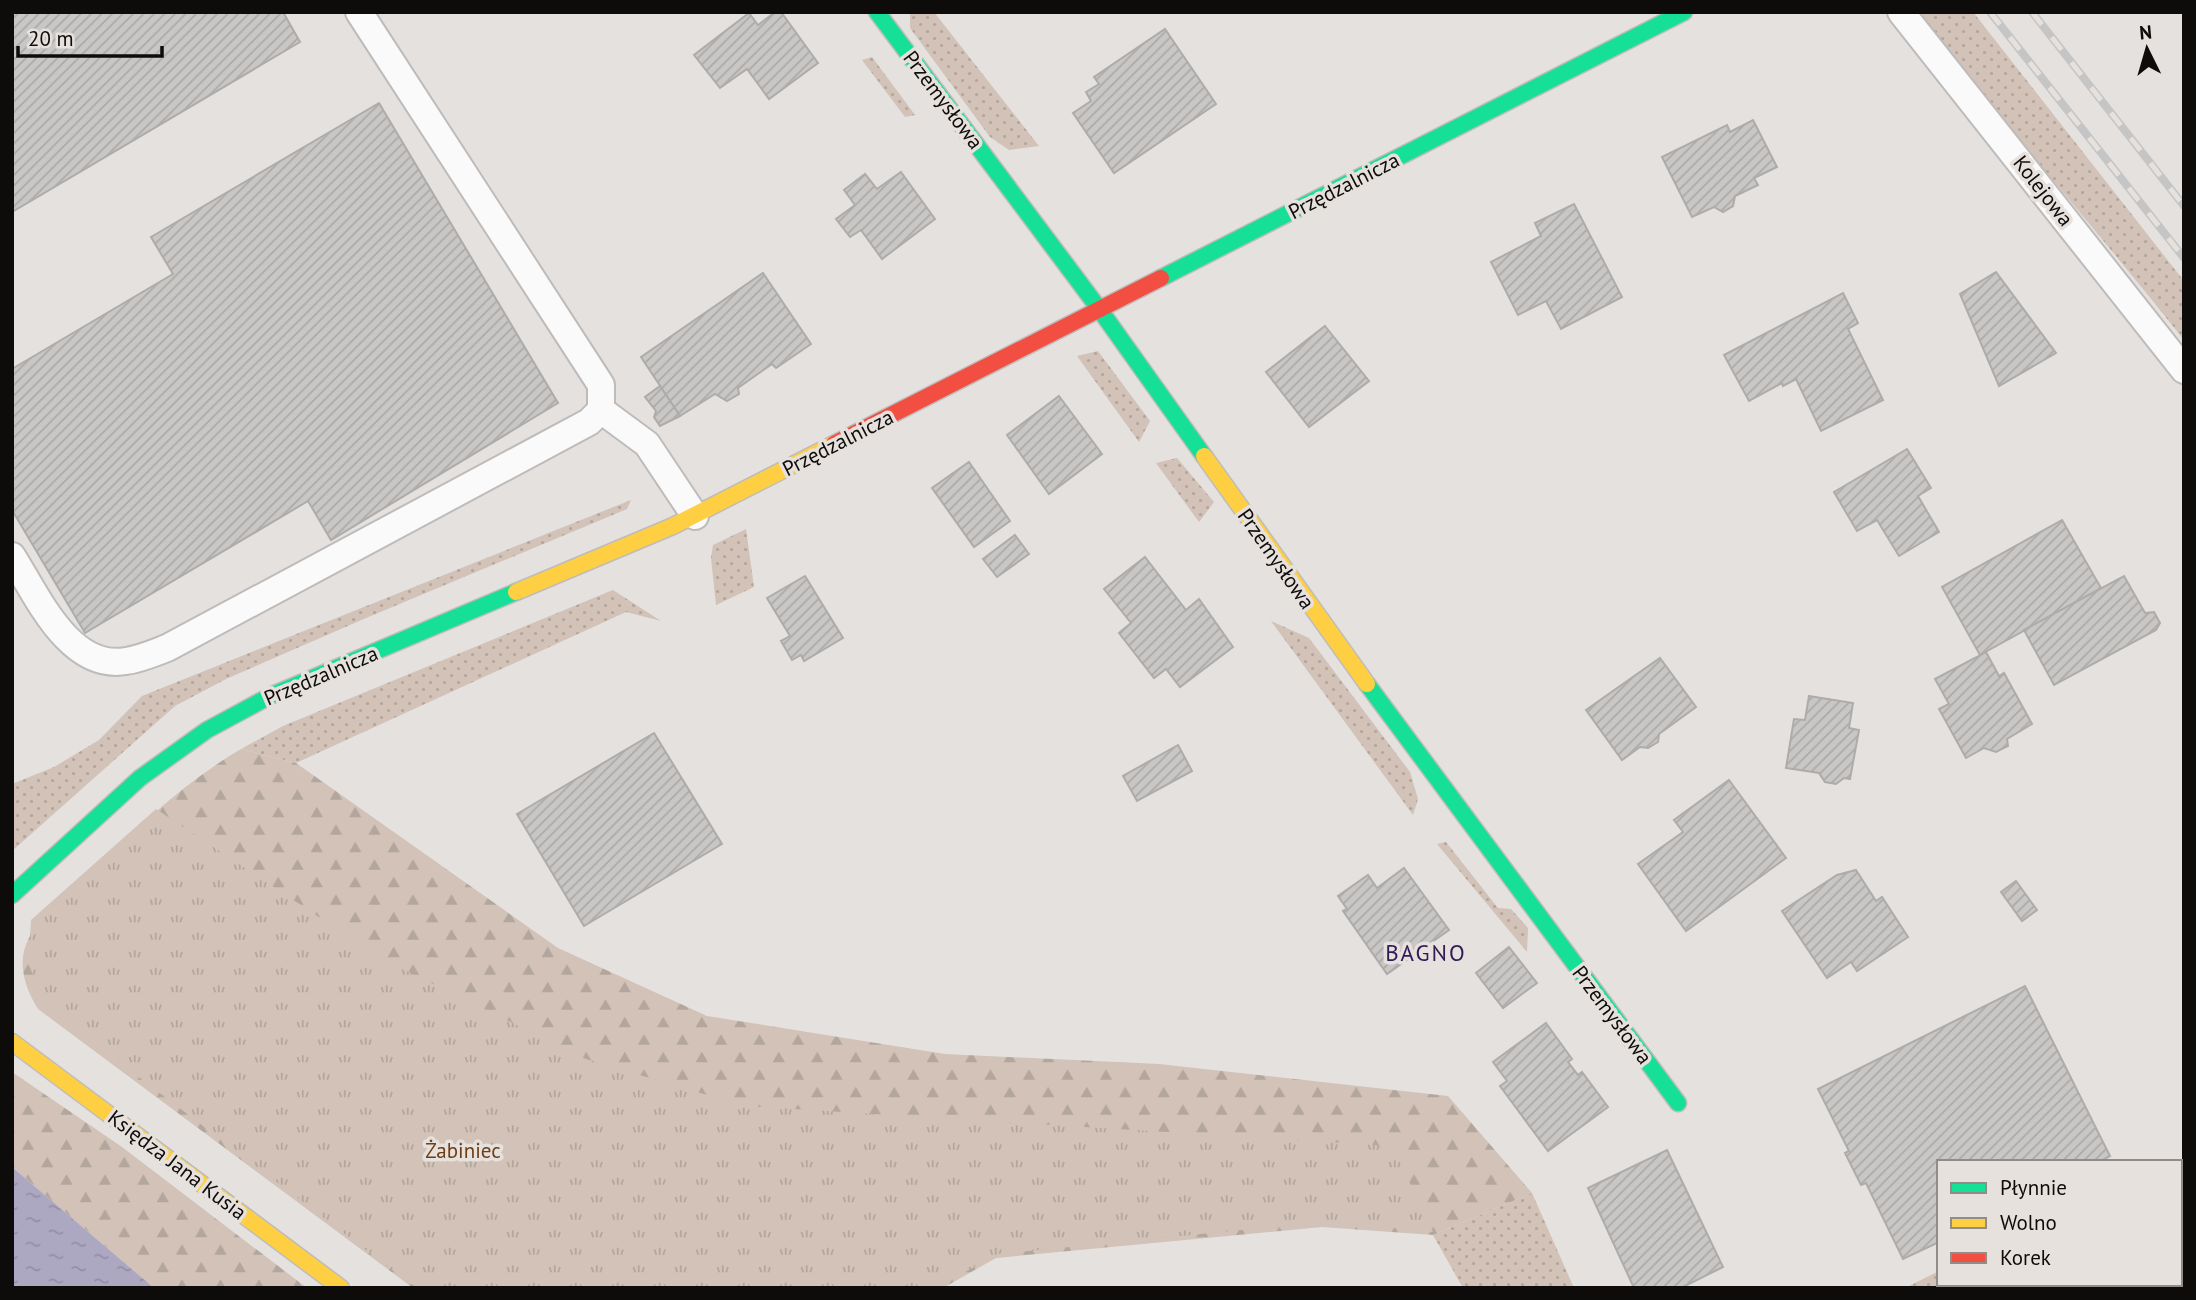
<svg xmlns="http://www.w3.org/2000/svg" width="2196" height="1300" viewBox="0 0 2196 1300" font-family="'PT Sans',sans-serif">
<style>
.grass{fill:url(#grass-dots)}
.forest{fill:url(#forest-firs)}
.park{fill:url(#park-tufts)}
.water{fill:url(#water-ripples)}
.building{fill:url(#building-hatch);stroke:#aeacaa;stroke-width:2}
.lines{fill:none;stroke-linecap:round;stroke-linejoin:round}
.lane-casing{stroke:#bebcbb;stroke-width:30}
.fast-casing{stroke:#bebcbb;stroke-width:19}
.slow-casing{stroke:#bebcbb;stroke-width:19}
.jam-casing{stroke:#bebcbb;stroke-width:19}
.lane{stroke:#fbfafa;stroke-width:26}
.fast{stroke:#16e098;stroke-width:16}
.slow{stroke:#ffcf43;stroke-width:16}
.jam{stroke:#f24e42;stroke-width:16}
.rail-casing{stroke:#c5c5c5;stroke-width:8}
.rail{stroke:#e6e1dd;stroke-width:5;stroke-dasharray:16;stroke-linecap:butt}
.labels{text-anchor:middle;stroke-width:7;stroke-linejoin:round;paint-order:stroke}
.street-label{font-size:21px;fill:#0e0c0b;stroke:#e6e1dd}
.park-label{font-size:21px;fill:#6d3d16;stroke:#e6e1dd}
.neighbourhood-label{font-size:23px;letter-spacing:2px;fill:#2d1c56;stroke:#e6e1dd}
</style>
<defs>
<pattern id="grass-dots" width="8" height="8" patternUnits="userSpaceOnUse" patternTransform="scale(1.75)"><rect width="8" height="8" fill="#d2c2b7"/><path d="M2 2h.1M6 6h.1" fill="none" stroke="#b3a69c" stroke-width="1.8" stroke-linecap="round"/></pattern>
<pattern id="forest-firs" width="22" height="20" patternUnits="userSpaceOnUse" patternTransform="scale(1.75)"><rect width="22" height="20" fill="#d2c2b7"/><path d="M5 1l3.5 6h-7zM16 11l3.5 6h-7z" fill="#b3a69c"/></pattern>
<pattern id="park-tufts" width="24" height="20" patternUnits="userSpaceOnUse" patternTransform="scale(1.75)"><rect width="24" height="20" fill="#d2c2b7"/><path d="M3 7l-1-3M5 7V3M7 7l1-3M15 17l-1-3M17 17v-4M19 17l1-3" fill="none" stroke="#b3a69c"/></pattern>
<pattern id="water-ripples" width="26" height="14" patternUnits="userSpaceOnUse" patternTransform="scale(1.75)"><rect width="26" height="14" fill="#ada8c2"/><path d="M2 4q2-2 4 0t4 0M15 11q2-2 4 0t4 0" fill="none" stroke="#948fa5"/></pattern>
<pattern id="building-hatch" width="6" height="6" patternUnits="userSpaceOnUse" patternTransform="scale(1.75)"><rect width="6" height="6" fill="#c8c7c5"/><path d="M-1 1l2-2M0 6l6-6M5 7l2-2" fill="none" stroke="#abaaa8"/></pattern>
</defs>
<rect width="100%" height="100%" fill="#e4e1df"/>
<g class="grass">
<path d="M910 12H934L1039 146 1009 150 990 137 910 28Z"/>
<path d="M1915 12H1973L2184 281V340C2096 229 2003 123 1915 12Z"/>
<path d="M872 57 915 115 905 117 862 60Z"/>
<path d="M1098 351 1150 421 1139 442 1077 356Z"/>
<path d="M1177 458 1214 502 1199 522 1156 463Z"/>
<path d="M631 500 627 509 366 618 226 679 175 706 12 851V784L54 767 99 740 142 696Z"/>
<path d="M746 529 754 587 716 605 711 558 713 545Z"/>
<path d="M613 590 661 621 626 612 296 763 241 749 283 726Z"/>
<path d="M1271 621 1309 638 1410 772 1418 799 1413 815Z"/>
<path d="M1446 842 1498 908 1511 909 1528 928 1527 952 1437 844Z"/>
<path d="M1532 1193 1574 1288H1463L1433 1235Z"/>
<path d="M1939 1271V1284H2066L2067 1288H1905Z"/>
</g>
<g class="forest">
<path d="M241 749 296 763 558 948 707 1016 945 1054 1159 1064 1448 1096 1532 1193 1433 1235 1322 1227 996 1258 943 1288H413L38 1009C25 988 16 962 29 938 42 913 67 894 88 875 136 829 183 783 241 749Z"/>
<path d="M12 1072 122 1147 307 1288H154L12 1167Z"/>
</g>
<path class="park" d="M156 809 384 960 586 1059 744 1106 1376 1145 1398 1158 1433 1232 1333 1221 997 1254 937 1288H416L61 1018 37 993 29 961 31 920Z"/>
<path class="water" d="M12 1167 154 1288H12Z"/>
<g class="building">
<path d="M12 12H283L300 42 12 212Z"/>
<path d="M775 12H781L818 63 769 99 747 69 720 88 694 55 749 13 758 25Z"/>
<path d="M1165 29 1216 104 1114 173 1073 113 1091 101 1086 92 1099 84 1094 77Z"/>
<path d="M379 103 558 403 331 540 308 501 85 633 12 510V369L173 274 151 237Z"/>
<path d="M1753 120 1777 167 1754 178 1758 185 1735 196 1733 206 1723 212 1714 207 1692 217 1662 157 1727 125 1730 132Z"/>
<path d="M901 172 935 219 882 259 861 230 850 237 836 219 855 205 844 190 865 174 877 189Z"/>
<path d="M1574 204 1622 297 1561 329 1546 301 1518 315 1491 262 1541 236 1535 223Z"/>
<path d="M1996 272 2056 353 1999 386 1960 294Z"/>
<path d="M763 273 811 344 776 368 772 364 738 388 739 394 727 401 715 394 680 416 641 357Z"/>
<path d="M1843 293 1858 323 1848 329 1883 400 1821 431 1796 379 1783 386 1782 383 1749 401 1724 355Z"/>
<path d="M1325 326 1369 381 1309 427 1266 372Z"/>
<path d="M660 386 680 416 660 426 654 417 656 411 645 397Z"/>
<path d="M1059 396 1102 454 1049 494 1007 435Z"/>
<path d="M1907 449 1931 488 1918 496 1939 532 1899 556 1877 520 1857 531 1834 492Z"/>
<path d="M969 462 1010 521 974 547 932 488Z"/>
<path d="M2062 520 2101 588 1980 655 1942 587Z"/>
<path d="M1015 535 1029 554 997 577 983 559Z"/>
<path d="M1145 557 1186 610 1199 599 1233 647 1180 687 1166 669 1154 678 1119 633 1131 623 1104 589Z"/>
<path d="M805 576 843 638 804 661 801 655 792 660 781 641 790 636 767 598Z"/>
<path d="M2124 576 2145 613 2154 612 2160 623 2156 630 2054 685 2024 630Z"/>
<path d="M1986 652 1999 676 2004 673 2032 724 2007 739 2008 746 1996 752 1984 748 1966 758 1939 709 1949 704 1935 679Z"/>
<path d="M1660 658 1696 707 1659 734 1658 742 1648 748 1640 747 1622 760 1586 710Z"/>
<path d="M1809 696 1853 703 1849 728 1859 730 1850 779 1844 778 1836 784 1825 782 1819 773 1786 768 1794 719 1805 720Z"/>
<path d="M654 733 722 844 584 926 517 814Z"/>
<path d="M1178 745 1192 771 1137 801 1123 776Z"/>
<path d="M1729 780 1786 858 1686 931 1638 864 1683 832 1674 820Z"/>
<path d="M1404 868 1449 930 1387 974 1343 911 1347 909 1338 896 1368 875 1377 888Z"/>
<path d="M1856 870 1876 901 1882 897 1908 937 1857 971 1851 962 1827 978 1782 911 1837 875Z"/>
<path d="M2016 881 2037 910 2022 921 2001 892Z"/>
<path d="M1509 947 1537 983 1503 1008 1476 973Z"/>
<path d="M2025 986 2110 1156 2099 1162H1939V1242L1903 1259 1866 1183 1861 1185 1845 1153 1849 1151 1818 1089Z"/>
<path d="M1546 1023 1572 1059 1568 1062 1578 1075 1582 1072 1608 1107 1548 1151 1500 1086 1507 1081 1493 1062Z"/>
<path d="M1667 1150 1723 1267 1681 1288H1634L1588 1188Z"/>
</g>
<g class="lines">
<defs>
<g id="lane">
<path d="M1901 12 2184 370"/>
<path d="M601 410 647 444 695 516"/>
<path d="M12 556C37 595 69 671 126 661 140 659 154 653 167 648L589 422 601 410V385L359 12"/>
</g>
<g id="fast">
<path d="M877 12 1100 310 1204 456"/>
<path d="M1161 278 1684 12"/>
<path d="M1367 684 1678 1103"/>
<path d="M12 895 140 778 207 730 270 696 516 592"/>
</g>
<g id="slow">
<path d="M1204 456 1367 684"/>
<path d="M516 592 673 526 834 444"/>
<path d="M12 1042 341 1288"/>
</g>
<path id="jam" d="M834 444 1161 278"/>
</defs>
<use href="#lane" class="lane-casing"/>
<use href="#fast" class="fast-casing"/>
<use href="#slow" class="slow-casing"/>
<use href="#jam" class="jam-casing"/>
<use href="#lane" class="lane"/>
<use href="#fast" class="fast"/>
<use href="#slow" class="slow"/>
<use href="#jam" class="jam"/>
<defs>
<g id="rail">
<path d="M1990 12 2184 258"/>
<path d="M2032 12 2184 206"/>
</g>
</defs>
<use href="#rail" class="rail-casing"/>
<use href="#rail" class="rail"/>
</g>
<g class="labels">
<g class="street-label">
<text transform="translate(943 100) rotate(53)" y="7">Przemysłowa</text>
<text transform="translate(1344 186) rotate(-27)" y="7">Przędzalnicza</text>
<text transform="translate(2043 191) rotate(52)" y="7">Kolejowa</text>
<text transform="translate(838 443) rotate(-27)" y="7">Przędzalnicza</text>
<text transform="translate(1276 559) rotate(55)" y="7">Przemysłowa</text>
<text transform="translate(321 676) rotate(-23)" y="7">Przędzalnicza</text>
<text transform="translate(1612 1015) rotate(53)" y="7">Przemysłowa</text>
<text transform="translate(177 1165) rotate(37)" y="7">Księdza Jana Kusia</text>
</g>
<g class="park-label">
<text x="463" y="1158">Żabiniec</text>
</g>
<g class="neighbourhood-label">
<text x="1426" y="961">BAGNO</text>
</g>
</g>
<rect width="2196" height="1300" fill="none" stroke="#0e0c0b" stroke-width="28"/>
<rect x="1937" y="1160" width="245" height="126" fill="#e6e1dd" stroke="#908c89" stroke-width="2"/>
<rect x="1951" y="1183" width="35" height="10" fill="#16e098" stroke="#908c89" stroke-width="2"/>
<text x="2000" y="1195" font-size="21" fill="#0e0c0b">Płynnie</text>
<rect x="1951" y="1218" width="35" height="10" fill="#ffcf43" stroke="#908c89" stroke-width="2"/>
<text x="2000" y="1230" font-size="21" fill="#0e0c0b">Wolno</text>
<rect x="1951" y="1253" width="35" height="10" fill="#f24e42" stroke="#908c89" stroke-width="2"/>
<text x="2000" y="1265" font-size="21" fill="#0e0c0b">Korek</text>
<g transform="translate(2147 49) rotate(355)" stroke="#e6e1dd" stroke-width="5" paint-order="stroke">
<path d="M0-5L12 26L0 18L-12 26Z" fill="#0e0c0b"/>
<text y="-10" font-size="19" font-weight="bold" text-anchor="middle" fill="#0e0c0b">N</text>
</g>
<path d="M18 46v10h144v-10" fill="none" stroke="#0e0c0b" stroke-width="3.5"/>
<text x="28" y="46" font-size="21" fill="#0e0c0b" stroke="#e6e1dd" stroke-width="5" paint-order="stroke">20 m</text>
</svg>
